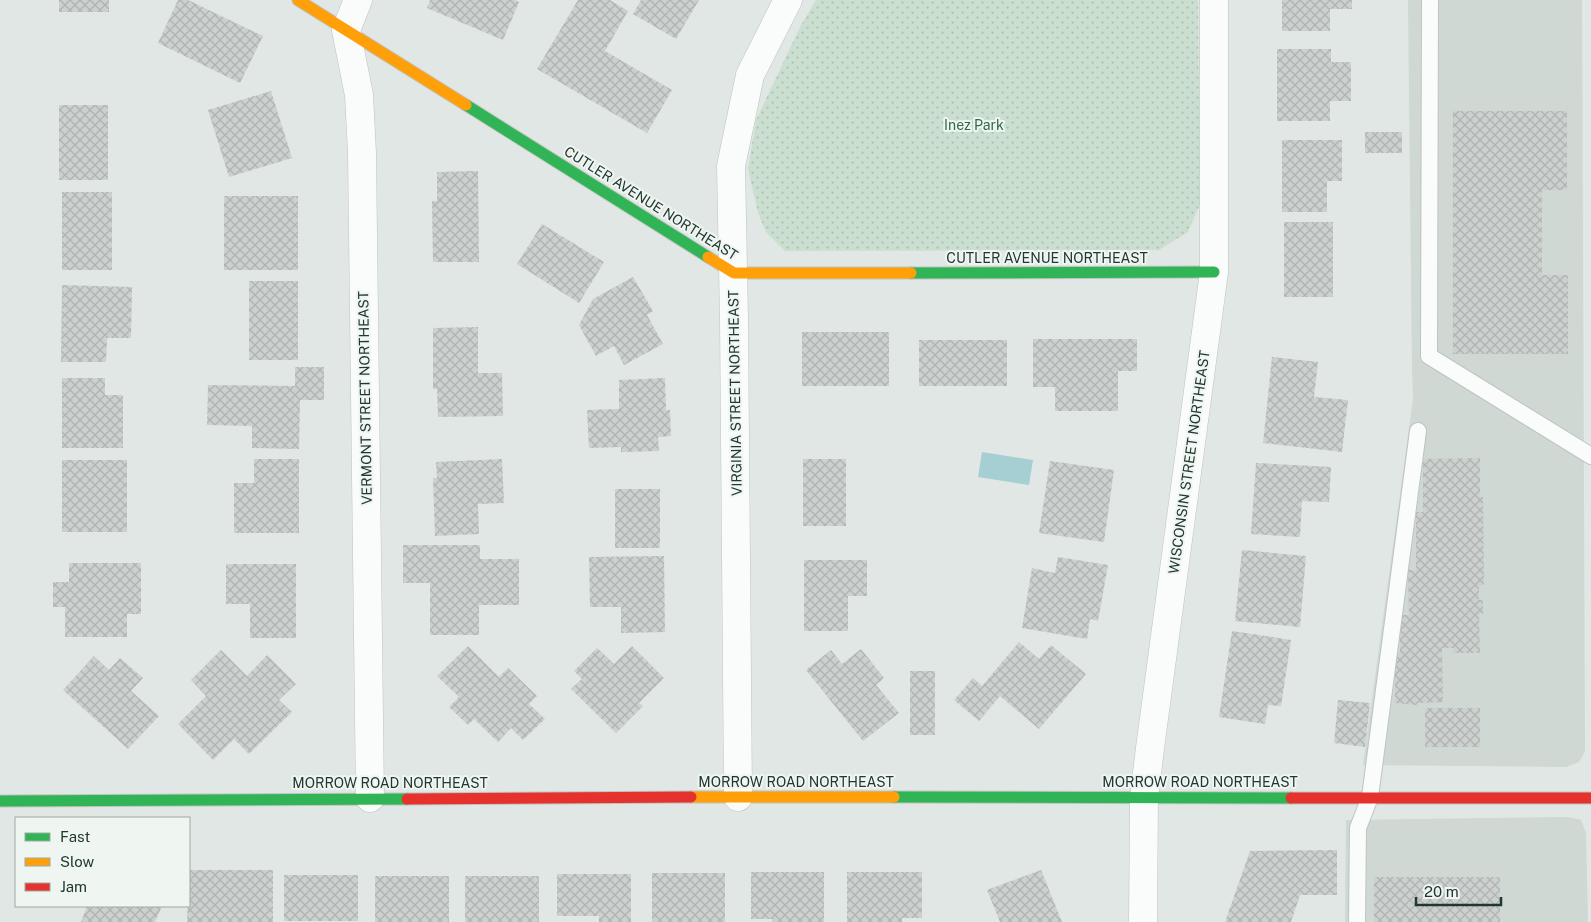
<svg xmlns="http://www.w3.org/2000/svg" width="1591" height="922" viewBox="0 0 1591 922" font-family="'Public Sans',sans-serif">
<style>
.built{fill:#cfd8d3}
.park{fill:url(#park-dots)}
.water{fill:#a5cfd2}
.building{fill:url(#building-cross-hatch)}
.lines{fill:none;stroke-linecap:round;stroke-linejoin:round}
.lane-casing{stroke:#bec4c1;stroke-width:18}
.street-casing{stroke:#bec4c1;stroke-width:29}
.fast-casing{stroke:#bec4c1;stroke-width:13}
.slow-casing{stroke:#bec4c1;stroke-width:13}
.jam-casing{stroke:#bec4c1;stroke-width:13}
.lane{stroke:#fafbfb;stroke-width:16}
.street{stroke:#fafbfb;stroke-width:28}
.fast{stroke:#30b455;stroke-width:11}
.slow{stroke:#ff9f0a;stroke-width:11}
.jam{stroke:#e5322d;stroke-width:11}
.labels{text-anchor:middle;stroke-width:4;stroke-linejoin:round;paint-order:stroke}
.park-label{font-size:14px;fill:#306a42;stroke:#eff6f2}
.street-label{font-size:14px;fill:#223730;stroke:#eff6f2}
</style>
<defs>
<pattern id="park-dots" width="8" height="8" patternUnits="userSpaceOnUse" patternTransform="scale(1.25)"><rect width="8" height="8" fill="#cbdfd0"/><path d="M2 2h.1M6 6h.1" fill="none" stroke="#aec0b3" stroke-width="1.8" stroke-linecap="round"/></pattern>
<pattern id="building-cross-hatch" width="8" height="8" patternUnits="userSpaceOnUse" patternTransform="scale(1.25)"><rect width="8" height="8" fill="#ccd0ce"/><path d="M0 0l8 8M0 8l8-8" fill="none" stroke="#afb3b1"/></pattern>
</defs>
<rect width="100%" height="100%" fill="#e1e7e4"/>
<g class="built">
<path d="M1408 0H1582L1585 751 1579 762 1566 767 1363 765 1413 399 1412 368Z"/>
<path d="M1568 817 1581 820 1586 833 1588 922H1345L1346 820Z"/>
</g>
<path class="park" d="M816 0H1198L1200 204 1188 232 1159 250 785 251 766 232 758 213 748 169 756 120 800 27Z"/>
<path class="water" d="M982 452 1033 460 1029 485 978 477Z"/>
<g class="building">
<rect x="59" y="0" width="50" height="12"/>
<path d="M178 0H188L263 36 240 83 158 43Z"/>
<path d="M430 0H515L519 2 503 40 427 8Z"/>
<path d="M578 0H610L628 11 605 51 672 90 647 133 537 69Z"/>
<path d="M641 0H699L676 39 633 14Z"/>
<path d="M1282 0H1352V9H1330V31H1282Z"/>
<path d="M1277 49H1331V62H1351V101H1330V121H1277Z"/>
<path d="M271 91 292 158 229 177 208 110Z"/>
<rect x="59" y="105" width="49" height="75"/>
<path d="M1453 111H1567V190H1542V275H1568V354H1453Z"/>
<rect x="1365" y="132" width="37" height="21"/>
<path d="M1282 140H1342V181H1327V212H1282Z"/>
<path d="M478 171 479 262H433L432 201H437V172Z"/>
<rect x="62" y="192" width="50" height="78"/>
<rect x="224" y="196" width="74" height="74"/>
<rect x="1284" y="222" width="49" height="75"/>
<path d="M542 224 604 262 579 303 517 264Z"/>
<path d="M633 277 653 311 647 315 663 344 624 365 614 346 596 356 579 325 593 299Z"/>
<rect x="249" y="281" width="49" height="79"/>
<path d="M62 285 132 287 131 338H107L106 362H61Z"/>
<path d="M478 327V373H502L503 416 438 417 437 389H433V328Z"/>
<rect x="802" y="332" width="87" height="54"/>
<path d="M1033 339H1137V371H1118V411H1055V387H1033Z"/>
<rect x="919" y="340" width="88" height="46"/>
<path d="M1272 357 1318 362 1314 397 1348 400 1342 452 1263 443Z"/>
<path d="M295 367H324V400H300L299 449 252 448V426L207 425 208 385 295 386Z"/>
<path d="M62 378H105V395H123V448H62Z"/>
<path d="M665 378 666 410H670L671 436 658 437 659 451 621 452V447L589 448 587 410 619 409V380Z"/>
<path d="M1480 458V497H1483L1484 585H1479V600H1483V614H1479L1480 653H1453V648H1442L1443 702 1417 703V705L1395 703V654H1400V615H1409L1408 570H1416V512H1423V459Z"/>
<path d="M254 459H299V533H234V483H254Z"/>
<path d="M502 459 504 503 478 504 479 534 435 536 433 478H437L436 462Z"/>
<rect x="803" y="459" width="43" height="67"/>
<rect x="62" y="460" width="65" height="72"/>
<path d="M1050 461 1114 470 1104 542 1039 533Z"/>
<path d="M1256 463 1331 467 1329 502 1302 501 1300 537 1251 534Z"/>
<rect x="615" y="489" width="45" height="59"/>
<path d="M403 545H480V559H519V605H479V635H430V583H403Z"/>
<path d="M1242 550 1306 556 1300 627 1235 621Z"/>
<path d="M664 556 665 632 621 633V607H590L589 557Z"/>
<path d="M1058 557 1108 565 1098 621 1090 619 1087 639 1022 628 1032 568 1055 573Z"/>
<path d="M804 560H867V596H848V631H804Z"/>
<path d="M69 563H141V614H127V637H65V607H53V582H69Z"/>
<path d="M226 564H296V638H250V604H226Z"/>
<path d="M1232 631 1291 640 1281 706 1268 705 1265 724 1219 717Z"/>
<path d="M1019 642 1039 659 1051 645 1086 674 1039 729 1000 696 979 721 954 700 973 678 982 686Z"/>
<path d="M468 646 499 677 508 668 537 696 529 704 545 719 523 740 511 728 498 742 474 719 468 725 449 707 459 697 437 676Z"/>
<path d="M632 646 664 678 639 703 643 706 616 733 571 689 582 679 574 671 597 648 614 664Z"/>
<path d="M861 649 884 678 876 685 899 713 863 741 806 670 831 650 842 664Z"/>
<path d="M221 650 247 676 267 655 296 684 279 700 292 712 249 754 234 739 213 760 178 724 206 696 191 680Z"/>
<path d="M94 656 109 670 120 658 143 678 131 691 159 716 128 749 63 690Z"/>
<rect x="910" y="671" width="25" height="64"/>
<path d="M1338 700 1370 703 1365 747 1334 743Z"/>
<rect x="1425" y="708" width="55" height="39"/>
<path d="M1337 850V895H1300L1291 922H1225L1250 851Z"/>
<path d="M189 870H273V922H187Z"/>
<path d="M1041 870 1062 922H1000L987 890Z"/>
<path d="M751 872H824V922H772V919H751Z"/>
<path d="M847 872H922V918H902V922H847Z"/>
<rect x="652" y="873" width="73" height="49"/>
<path d="M557 874H631V922H599V916H557Z"/>
<rect x="284" y="875" width="74" height="46"/>
<rect x="375" y="876" width="74" height="46"/>
<rect x="465" y="876" width="74" height="46"/>
<rect x="1374" y="877" width="126" height="45"/>
<path d="M87 906H162L155 922H81Z"/>
</g>
<g class="lines">
<defs>
<g id="lane">
<path d="M1430 0 1429 356 1591 456"/>
<path d="M1357 922 1358 828 1370 797 1418 431"/>
</g>
<g id="street">
<path d="M358 0 346 30 359 95 362 153 370 798"/>
<path d="M738 797 734 319 731 166 750 75 788 0"/>
<path d="M1143 922 1144 798 1150 748 1214 272V0"/>
</g>
<g id="fast">
<path d="M466 105 708 257"/>
<path d="M911 273 1214 272"/>
<path d="M894 797 1291 798"/>
<path d="M0 801 407 799"/>
</g>
<g id="slow">
<path d="M298 0 466 105"/>
<path d="M708 257 734 273H911"/>
<path d="M691 797H894"/>
</g>
<g id="jam">
<path d="M1291 798H1591"/>
<path d="M407 799 691 797"/>
</g>
</defs>
<use href="#lane" class="lane-casing"/>
<use href="#street" class="street-casing"/>
<use href="#fast" class="fast-casing"/>
<use href="#slow" class="slow-casing"/>
<use href="#jam" class="jam-casing"/>
<use href="#lane" class="lane"/>
<use href="#street" class="street"/>
<use href="#fast" class="fast"/>
<use href="#slow" class="slow"/>
<use href="#jam" class="jam"/>
</g>
<g class="labels">
<g class="park-label">
<text x="974" y="130">Inez Park</text>
</g>
<g class="street-label">
<text transform="translate(651 203) rotate(32)" y="5">CUTLER AVENUE NORTHEAST</text>
<text x="1047" y="263">CUTLER AVENUE NORTHEAST</text>
<text transform="translate(735 393) rotate(-91)" y="5">VIRGINIA STREET NORTHEAST</text>
<text transform="translate(365 398) rotate(-91)" y="5">VERMONT STREET NORTHEAST</text>
<text transform="translate(1189 462) rotate(-82)" y="5">WISCONSIN STREET NORTHEAST</text>
<text x="796" y="787">MORROW ROAD NORTHEAST</text>
<text x="1200" y="787">MORROW ROAD NORTHEAST</text>
<text x="390" y="788">MORROW ROAD NORTHEAST</text>
</g>
</g>
<rect x="15" y="817" width="175" height="90" fill="#eff6f2" stroke="#9daaa4"/>
<rect x="25" y="833" width="25" height="8" fill="#30b455" stroke="#9daaa4"/>
<text x="60" y="842" font-size="15" fill="#223730">Fast</text>
<rect x="25" y="858" width="25" height="8" fill="#ff9f0a" stroke="#9daaa4"/>
<text x="60" y="867" font-size="15" fill="#223730">Slow</text>
<rect x="25" y="883" width="25" height="8" fill="#e5322d" stroke="#9daaa4"/>
<text x="60" y="892" font-size="15" fill="#223730">Jam</text>
<path d="M1416 897v8h85v-8" fill="none" stroke="#223730" stroke-width="2.5"/>
<text x="1424" y="897" font-size="15" fill="#223730" stroke="#eff6f2" stroke-width="4" paint-order="stroke">20 m</text>
</svg>
